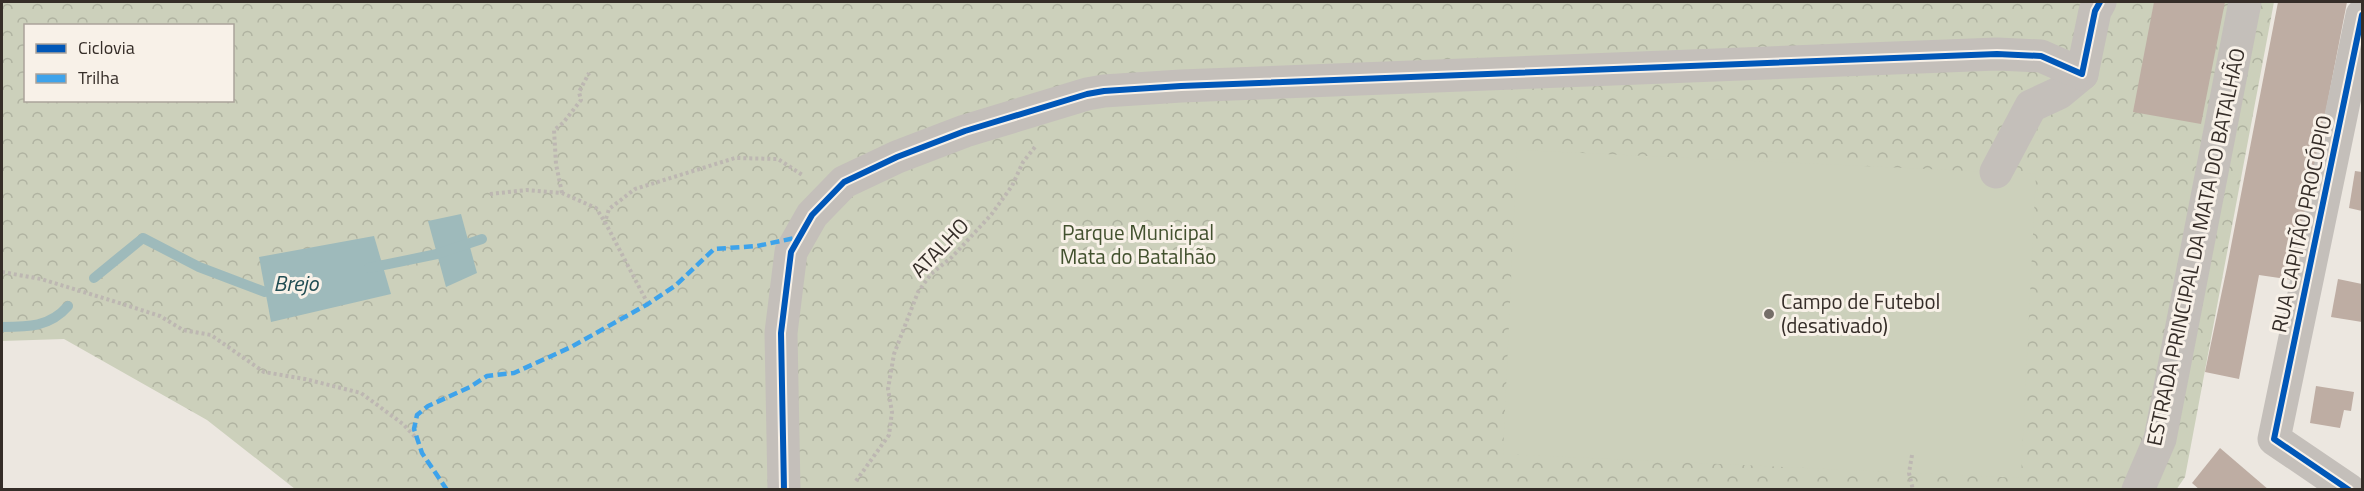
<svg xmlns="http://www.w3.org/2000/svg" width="2364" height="491" viewBox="0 0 2364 491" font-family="'Titillium Web',sans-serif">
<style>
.forest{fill:url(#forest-crowns);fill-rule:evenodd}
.garden{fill:#ccd0bb}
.water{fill:#9ebabb}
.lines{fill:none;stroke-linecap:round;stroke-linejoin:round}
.stream{stroke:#9ebabb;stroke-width:10}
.building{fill:#beada3}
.path{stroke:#bdb7b2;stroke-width:4;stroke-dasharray:3 3;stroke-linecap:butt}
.minor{stroke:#c4bfba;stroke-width:33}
.tertiary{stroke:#c4bfba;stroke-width:33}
.quiet{stroke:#3ea3eb;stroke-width:4.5;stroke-dasharray:9 4.5;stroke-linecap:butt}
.cycleway-casing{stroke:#f8f1e8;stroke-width:10}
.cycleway{stroke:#0057b8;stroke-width:6}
.poi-dot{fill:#756e68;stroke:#f8f1e8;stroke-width:2}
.labels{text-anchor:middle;stroke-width:6;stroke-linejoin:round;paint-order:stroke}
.street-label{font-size:21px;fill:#352d28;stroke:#f8f1e8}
.park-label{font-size:21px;fill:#42512e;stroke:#f8f1e8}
.poi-label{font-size:21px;fill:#352d28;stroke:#f8f1e8;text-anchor:start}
.water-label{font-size:22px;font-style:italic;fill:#214d53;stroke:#f8f1e8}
</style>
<defs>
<pattern id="forest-crowns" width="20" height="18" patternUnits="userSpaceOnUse" patternTransform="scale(1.5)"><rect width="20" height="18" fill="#ccd0bb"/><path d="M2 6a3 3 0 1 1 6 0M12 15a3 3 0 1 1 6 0" fill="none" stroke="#b0b3a1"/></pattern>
</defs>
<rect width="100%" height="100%" fill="#ece7e0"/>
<path class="forest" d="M2 2H2274L2185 477 2176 490 295 489 207 420 64 339 2 341ZM26 26H232V100H26Z"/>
<path class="garden" d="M1517 150 2036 174 2021 478 1503 454Z"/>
<g class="water">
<path d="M461 214 477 273 446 287 428 221Z"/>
<path d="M374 236 391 294 271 322 259 257Z"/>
</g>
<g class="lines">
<g class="stream">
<path d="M369 268 437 254 482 239"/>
<path d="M94 278 143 238 199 267 265 292 278 289"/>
<path d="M2 327C28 327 50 327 68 306"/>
</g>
</g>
<g class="building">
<path d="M2154 2H2225L2201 124 2133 112Z"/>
<path d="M2278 2H2347L2293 280 2259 275 2239 379 2205 372 2227 267Z"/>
<path d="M2355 171 2362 172V211L2349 208Z"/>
<path d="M2338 279 2362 284V322L2331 317Z"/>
<path d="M2316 386 2354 392 2351 411 2344 410 2340 428 2310 423Z"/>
<path d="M2220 448 2269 490H2200L2192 483Z"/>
</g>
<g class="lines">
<g class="path">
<path d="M562 193 556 164 554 130 563 123 581 100 579 92 589 73"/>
<path d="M490 194 527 190 562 193 596 208 605 222"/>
<path d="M2 272 41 279 113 301 160 316 183 330 211 335 264 372 305 379 361 393 403 424 417 439"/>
<path d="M648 304 605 222 609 209 635 189 735 158 778 159 804 176"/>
<path d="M1912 455 1909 473 1913 490"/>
<path d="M856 481 889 435 892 412 888 389 894 354 918 292 931 274 952 257 991 215 1012 186 1023 162 1035 147"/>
</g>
<g class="minor">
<path d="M1996 172 2031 106 2059 93 2082 74"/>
<path d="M784 490 781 333 791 252 812 215 844 182 897 157 965 131 1087 94 1104 91 1181 86 1997 54 2041 56 2082 74 2095 11 2100 2"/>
<path d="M2349 490 2274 439 2362 15"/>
</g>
<path class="tertiary" d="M2138 490 2160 439 2245 2"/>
<path class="quiet" d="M447 490 422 453 414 429 417 415 428 406 470 387 487 376 514 373 571 347 648 304 675 286 714 249 757 246 800 237"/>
<defs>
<g id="cycleway">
<path d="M784 490 781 333 791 252 812 215 844 182 897 157 965 131 1087 94 1104 91 1181 86 1997 54 2041 56 2082 74 2095 11 2100 2"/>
<path d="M2349 490 2274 439 2362 15"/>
</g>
</defs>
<use href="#cycleway" class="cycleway-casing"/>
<use href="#cycleway" class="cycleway"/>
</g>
<circle class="poi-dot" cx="1769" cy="314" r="6"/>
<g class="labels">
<g class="street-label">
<text transform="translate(2302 224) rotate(-78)" y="7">RUA CAPITÃO PROCÓPIO</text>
<text transform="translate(2196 247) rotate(-78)" y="7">ESTRADA PRINCIPAL DA MATA DO BATALHÃO</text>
<text transform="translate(940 248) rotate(-46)" y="7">ATALHO</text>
</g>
<g class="park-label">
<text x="1138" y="240">Parque Municipal<tspan x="1138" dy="24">Mata do Batalhão</tspan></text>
</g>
<g class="poi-label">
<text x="1781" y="309">Campo de Futebol<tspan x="1781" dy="24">(desativado)</tspan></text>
</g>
<g class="water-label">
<text x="296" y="291">Brejo</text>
</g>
</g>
<rect width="2364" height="491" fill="none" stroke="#352d28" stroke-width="6"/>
<rect x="24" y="24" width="210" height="78" fill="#f8f1e8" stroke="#aaa39b" stroke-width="1.5"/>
<rect x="36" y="44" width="30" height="9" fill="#0057b8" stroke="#aaa39b" stroke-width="1.5"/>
<text x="78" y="54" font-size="18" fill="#352d28">Ciclovia</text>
<rect x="36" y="74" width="30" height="9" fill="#3ea3eb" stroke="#aaa39b" stroke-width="1.5"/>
<text x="78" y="84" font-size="18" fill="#352d28">Trilha</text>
</svg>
